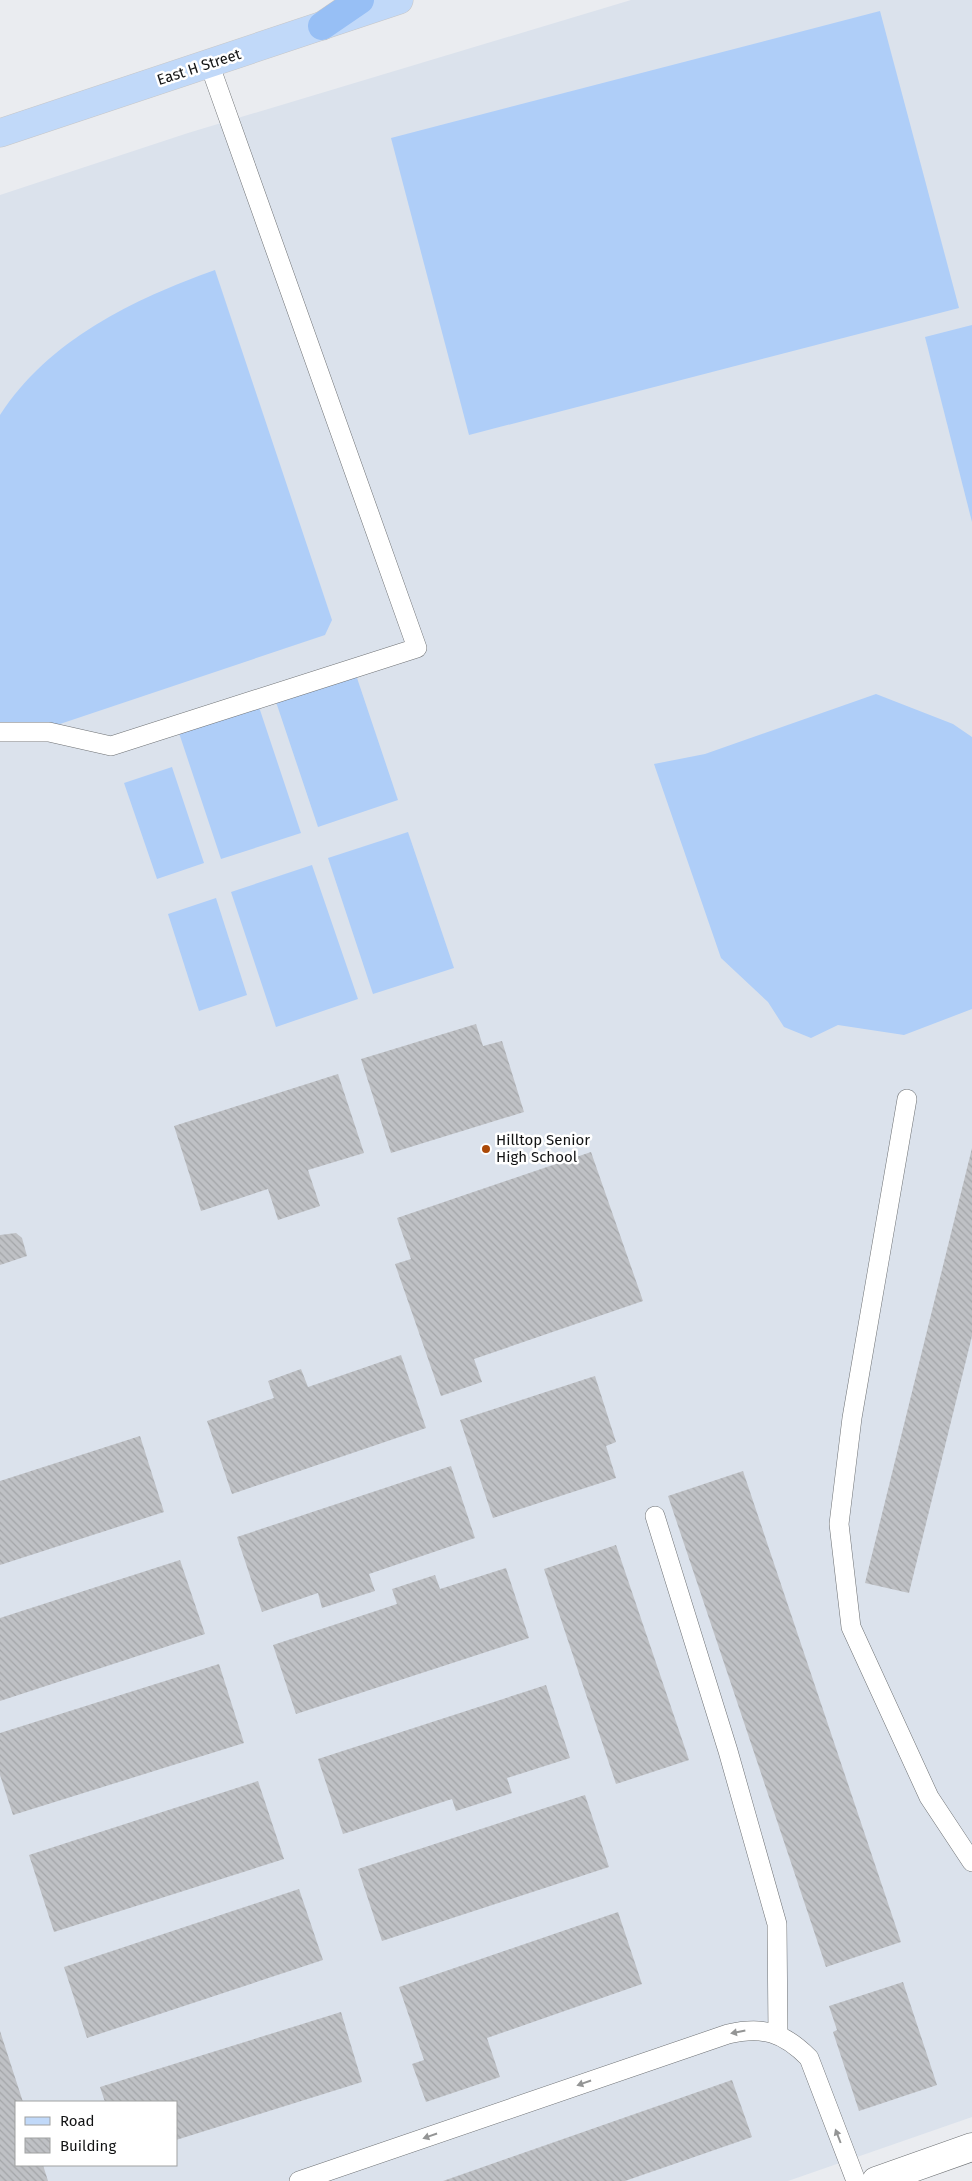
<svg xmlns="http://www.w3.org/2000/svg" width="972" height="2181" viewBox="0 0 972 2181" font-family="'Fira Sans',sans-serif">
<style>
.built{fill:#dbe2ec;fill-rule:evenodd}
.grass{fill:#afcef8}
.building{fill:url(#building-back-hatch)}
.lines{fill:none;stroke-linecap:round;stroke-linejoin:round}
.lane-casing{stroke:#6e7174;stroke-width:20}
.street-casing{stroke:#6e7174;stroke-width:29}
.primary-casing{stroke:#c6c6c7;stroke-width:29}
.highway-casing{stroke:#c6c6c7;stroke-width:29}
.lane{stroke:#fff;stroke-width:19}
.street{stroke:#fff;stroke-width:28}
.primary{stroke:#c1d9f9;stroke-width:28}
.highway{stroke:#97bff5;stroke-width:28}
.oneway{fill:#949595}
.poi-dot{fill:#ab4907;stroke:#fff;stroke-width:2}
.labels{text-anchor:middle;stroke-width:5;stroke-linejoin:round;paint-order:stroke}
.street-label{font-size:15px;fill:#121314;stroke:#fff}
.poi-label{font-size:15px;fill:#121314;stroke:#fff;text-anchor:start}
</style>
<defs>
<pattern id="building-back-hatch" width="6" height="6" patternUnits="userSpaceOnUse" patternTransform="scale(1.25)"><rect width="6" height="6" fill="#bfc1c5"/><path d="M-1 5l2 2M0 0l6 6M5-1l2 2" fill="none" stroke="#a3a5a8"/></pattern>
</defs>
<rect width="100%" height="100%" fill="#eaecf0"/>
<path class="built" d="M631 0H972V2117L788 2181H0V195L188 133ZM16 2102H176V2165H16Z"/>
<g class="grass">
<path d="M880 11 959 308 469 435 391 138Z"/>
<path d="M215 270 332 620 325 635 57 725 0 723V415C48 340 134 299 215 270Z"/>
<path d="M972 325V522L925 337Z"/>
<path d="M353 666 398 800 318 827 273 693Z"/>
<path d="M876 694 953 724 972 737V1009L904 1035 838 1025 811 1038 784 1027 768 1002 721 958 654 764 705 754Z"/>
<path d="M256 698 301 833 221 859 176 724Z"/>
<path d="M172 767 204 863 157 879 124 783Z"/>
<path d="M408 832 454 968 373 994 328 858Z"/>
<path d="M312 865 358 999 276 1027 231 892Z"/>
<path d="M216 898 247 995 199 1011 168 914Z"/>
</g>
<g class="building">
<path d="M476 1024 483 1046 502 1041 524 1112 391 1153 361 1059Z"/>
<path d="M338 1074 364 1153 308 1170 320 1206 278 1220 268 1189 201 1211 174 1126Z"/>
<path d="M972 1148V1336L909 1593 865 1583Z"/>
<path d="M591 1152 643 1301 474 1359 482 1382 441 1396 395 1264 411 1259 397 1218Z"/>
<path d="M16 1233 22 1238 27 1256 0 1265V1235Z"/>
<path d="M401 1355 426 1428 232 1494 207 1421 274 1398 268 1381 301 1369 308 1387Z"/>
<path d="M595 1376 616 1442 606 1446 616 1478 493 1518 460 1420Z"/>
<path d="M140 1436 164 1512 0 1565V1481Z"/>
<path d="M451 1466 475 1538 369 1574 375 1591 322 1608 318 1593 262 1612 237 1537Z"/>
<path d="M743 1471 901 1942 826 1967 668 1496Z"/>
<path d="M616 1545 689 1760 616 1784 544 1569Z"/>
<path d="M180 1560 205 1634 0 1701V1618Z"/>
<path d="M506 1568 529 1638 296 1714 273 1645 397 1604 392 1589 435 1575 440 1589Z"/>
<path d="M219 1664 244 1743 13 1815 0 1775V1733Z"/>
<path d="M546 1685 570 1758 507 1778 512 1793 456 1811 452 1799 343 1834 318 1759Z"/>
<path d="M258 1781 284 1859 54 1932 29 1855Z"/>
<path d="M585 1795 609 1867 382 1941 358 1869Z"/>
<path d="M299 1889 323 1960 87 2038 64 1967Z"/>
<path d="M618 1912 642 1984 487 2038 500 2077 426 2102 412 2064 424 2060 399 1987Z"/>
<path d="M903 1982 937 2085 859 2111 833 2032 837 2030 829 2006Z"/>
<path d="M341 2012 362 2082 176 2140V2102H105L100 2087Z"/>
<path d="M0 2031 23 2102H16V2165H43L48 2181H0Z"/>
<path d="M732 2080 752 2137 625 2181H443Z"/>
</g>
<g class="lines">
<defs>
<g id="lane">
<path d="M0 732H49L111 746 417 648 209 63"/>
<path d="M907 1099 852 1418 839 1524 851 1627 929 1797 972 1862"/>
<path d="M655 1516 728 1751 777 1924 778 2035"/>
<path d="M299 2181 728 2034C763 2026 783 2032 809 2058L856 2181"/>
</g>
<path id="street" d="M876 2181 972 2147"/>
<path id="primary" d="M0 133 399 0"/>
<path id="highway" d="M322 26 360 0"/>
</defs>
<use href="#lane" class="lane-casing"/>
<use href="#street" class="street-casing"/>
<use href="#primary" class="primary-casing"/>
<use href="#highway" class="highway-casing"/>
<use href="#lane" class="lane"/>
<use href="#street" class="street"/>
<use href="#primary" class="primary"/>
<use href="#highway" class="highway"/>
</g>
<defs><path id="oneway-solid" d="M-6-.8H1V-3.2L6.5 0L1 3.2V.8H-6Z" transform="scale(1.25)"/></defs>
<g class="oneway">
<use href="#oneway-solid" transform="translate(738 2032) rotate(169)"/>
<use href="#oneway-solid" transform="translate(584 2083) rotate(161)"/>
<use href="#oneway-solid" transform="translate(430 2136) rotate(161)"/>
<use href="#oneway-solid" transform="translate(838 2136) rotate(-111)"/>
</g>
<circle class="poi-dot" cx="486" cy="1149" r="5"/>
<g class="labels">
<g class="street-label">
<text transform="translate(199 67) rotate(-18)" y="5">East H Street</text>
</g>
<g class="poi-label">
<text x="496" y="1145">Hilltop Senior<tspan x="496" dy="17">High School</tspan></text>
</g>
</g>
<rect x="15" y="2101" width="162" height="65" fill="#ffffff" stroke="#a0a1a1"/>
<rect x="25" y="2117" width="25" height="8" fill="#c1d9f9" stroke="#a0a1a1"/>
<text x="60" y="2126" font-size="15" fill="#121314">Road</text>
<rect x="25" y="2138" width="25" height="15" fill="url(#building-back-hatch)" stroke="#a0a1a1"/>
<text x="60" y="2151" font-size="15" fill="#121314">Building</text>
</svg>
